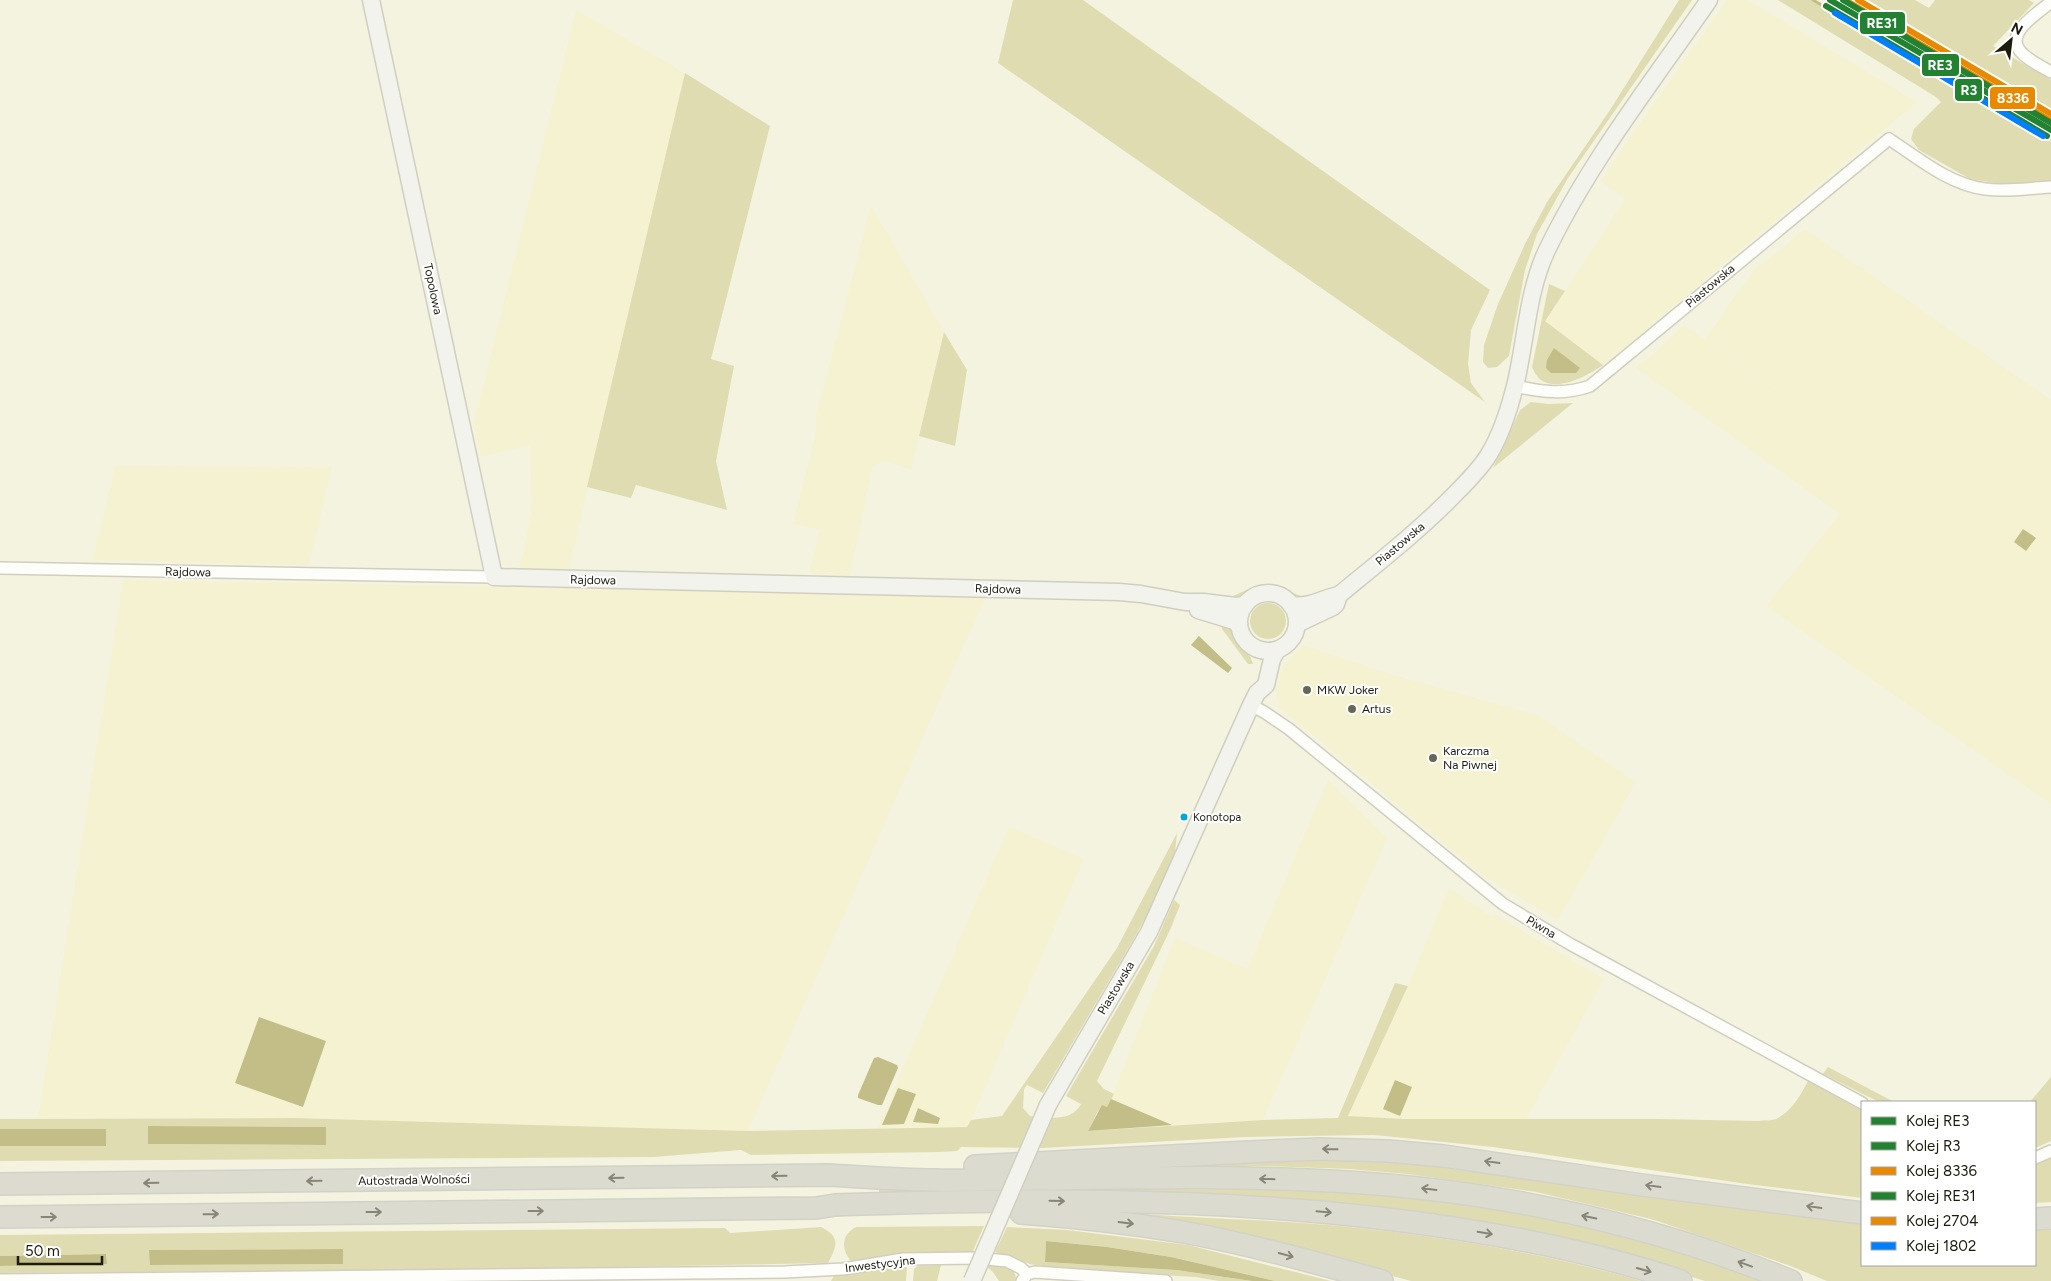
<svg xmlns="http://www.w3.org/2000/svg" width="2051" height="1281" viewBox="0 0 2051 1281" font-family="Figtree,sans-serif">
<style>
.built{fill:#f5f2d1}
.green{fill:#e0dcb2;fill-rule:evenodd}
.water{fill:#c3be87}
.lines{fill:none;stroke-linecap:round;stroke-linejoin:round}
.stream{stroke:#c3be87;stroke-width:3}
.street-casing{stroke:#d0cfbf;stroke-width:14}
.secondary-casing{stroke:#d0cfbf;stroke-width:19}
.highway-casing{stroke:#d2d2c8;stroke-width:24}
.street{stroke:#fdfdfa;stroke-width:11}
.secondary{stroke:#f3f3ed;stroke-width:16}
.highway{stroke:#dcdbcf;stroke-width:21}
.secondary-bridge-casing{stroke:#d0cfbf;stroke-width:19;stroke-linecap:butt}
.secondary-bridge{stroke:#f3f3ed;stroke-width:16}
.rail-1-casing{stroke:#fff;stroke-width:10}
.rail-2-casing{stroke:#fff;stroke-width:10}
.rail-3-casing{stroke:#fff;stroke-width:10}
.rail-4-casing{stroke:#fff;stroke-width:10}
.rail-5-casing{stroke:#fff;stroke-width:10}
.rail-6-casing{stroke:#fff;stroke-width:10}
.rail-1{stroke:#238132;stroke-width:6}
.rail-2{stroke:#238132;stroke-width:6}
.rail-3{stroke:#e88901;stroke-width:6}
.rail-4{stroke:#238132;stroke-width:6}
.rail-5{stroke:#e88901;stroke-width:6}
.rail-6{stroke:#0080ff;stroke-width:6}
.oneway{stroke:#868578}
.poi-dot{fill:#686757;stroke:#fff;stroke-width:2}
.bus-dot{fill:#00a9ce;stroke:#fff;stroke-width:2}
.labels{text-anchor:middle;stroke-width:4;stroke-linejoin:round;paint-order:stroke}
.bus-label{font-size:11px;fill:#1c1b0e;stroke:#fff;text-anchor:start}
.street-label{font-size:12px;fill:#1c1b0e;stroke:#fff}
.poi-label{font-size:12px;fill:#1c1b0e;stroke:#fff;text-anchor:start}
.line-badge{stroke:#fff;stroke-width:2}
.badge-label{font-size:14px;text-anchor:middle;font-weight:bold;fill:#fff}
</style>
<rect width="100%" height="100%" fill="#f4f3df"/>
<g class="built">
<path d="M1727 0H1748L1917 102 1603 365 1545 321 1625 199 1601 181 1635 130Z"/>
<path d="M576 10 685 73 568 572 520 568 532 507 530 445 481 457 474 423Z"/>
<path d="M871 206 944 332 911 470 884 460 872 467 850 576 809 573 820 530 793 524 815 436 816 416Z"/>
<path d="M1805 229 2051 400V804L1766 606 1840 514 1635 367 1649 358 1684 325 1932 499 1705 339 1753 271Z"/>
<path d="M115 466 332 467 309 565 93 560Z"/>
<path d="M123 580 504 587 985 598 748 1131 294 1118H38Z"/>
<path d="M1303 645 1397 676 1537 715 1636 782 1558 920 1482 875 1280 708 1275 691 1284 665Z"/>
<path d="M1328 780 1387 838 1263 1120 1172 1125 1111 1099 1175 938 1247 969Z"/>
<path d="M1009 827 1084 859 971 1120 967 1127 877 1128Z"/>
<path d="M1449 888 1492 917 1494 914 1604 979 1526 1119H1404L1348 1116 1408 986Z"/>
</g>
<g class="green">
<path d="M1013 0H1083L1490 290 1471 330 1468 364 1471 383 1485 402 998 63Z"/>
<path d="M1679 0H1692L1568 178 1537 234 1525 270 1509 356 1497 367 1488 368 1483 362 1484 345 1498 304 1525 244 1547 202 1610 110Z"/>
<path d="M1778 0H1813L2051 142V182L2007 185 1970 179 1919 150 1911 139 1914 129 1941 102 1936 97Z"/>
<path d="M1854 0H1915L1929 8 1935 0H2029L2034 3 1993 46 2051 80V117Z"/>
<path d="M685 73 770 126 711 359 734 366 716 461 727 510 636 485 631 498 587 487Z"/>
<path d="M1549 284 1565 291 1545 321 1603 365C1589 375 1558 392 1541 380 1537 377 1534 372 1532 367Z"/>
<path d="M944 332 967 370 955 446 919 436Z"/>
<path d="M1531 402 1548 404 1573 403 1493 468 1520 410Z"/>
<path d="M1271 584C1287 588 1294 596 1311 598 1308 598 1303 599 1299 599 1288 598 1282 586 1266 586 1250 587 1246 599 1228 598L1256 586Z"/>
<circle cx="1268" cy="621" r="18"/>
<path d="M1221 621C1234 631 1248 648 1253 664H1248L1222 629Z"/>
<path d="M1177 833 1175 853 1157 896 1136 935 1043 1093 1027 1085 1024 1089 1023 1108 1030 1116C1048 1117 1071 1123 1081 1104L1066 1096 1154 946 1174 900 1180 905 1170 930 1097 1081 1104 1089 1114 1094 1107 1107 1098 1111 1088 1131 1263 1120 1338 1118 1395 983 1408 986 1348 1116 1404 1119H1659L1759 1121C1764 1120 1771 1121 1776 1119 1791 1112 1801 1095 1808 1081L1862 1111V1198L1747 1184 1493 1147 1374 1135 1245 1137 1042 1148 961 1147 957 1151 940 1152 751 1155 741 1150 654 1157 0 1161V1146L106 1145V1129H0V1119L294 1118 748 1131 967 1127 971 1120 1002 1116 1117 948ZM148 1126 326 1127V1145L148 1144Z"/>
<path d="M1828 1067 1894 1102H1879L1823 1074Z"/>
<path d="M2051 1077V1141L2035 1148V1102H2030Z"/>
<path d="M2051 1155V1202L2035 1203V1161Z"/>
<path d="M1253 1158 1415 1161 1862 1220V1265H2035V1226L2051 1225V1281H1827L1788 1265 1651 1219 1536 1192 1407 1174 1349 1169 1260 1166H1154Z"/>
<path d="M1216 1185 1412 1195 1596 1226 1773 1281H1705L1644 1262 1476 1225 879 1194V1188Z"/>
<path d="M1120 1212C1193 1219 1267 1219 1340 1226 1441 1236 1544 1253 1641 1281H1411L1296 1250Z"/>
<path d="M984 1226 972 1253 896 1254 851 1261C841 1249 841 1235 856 1227Z"/>
<path d="M821 1227C841 1237 837 1246 828 1263L449 1270 0 1273V1266L107 1264 106 1254 0 1256V1235L725 1228 730 1233ZM343 1249V1264L150 1265V1250Z"/>
<path d="M1007 1227 1067 1230 1188 1245 1331 1281H1275L1171 1257 1107 1247 1046 1241 1045 1262 1176 1270 1252 1281H1219L1195 1277 1064 1270 1030 1264 995 1252Z"/>
<path d="M941 1265 937 1281H913L914 1269 917 1266Z"/>
<path d="M1002 1265 1013 1270 1016 1277 1015 1281H999L993 1272 988 1268 989 1266Z"/>
<path d="M907 1267 906 1281H831L835 1274Z"/>
</g>
<g class="water">
<path d="M1554 348 1580 368 1576 373H1551L1546 368 1547 360Z"/>
<path d="M2023 529 2036 538 2026 551 2014 542Z"/>
<path d="M1199 636 1232 668 1228 673 1191 645Z"/>
<path d="M259 1017 326 1041 303 1107 235 1083Z"/>
<path d="M878 1057 897 1065 898 1068 882 1105H878L858 1098V1095L874 1058Z"/>
<path d="M1395 1080 1412 1087 1400 1116 1383 1109Z"/>
<path d="M898 1088 916 1094 904 1124 882 1125Z"/>
<path d="M1111 1099 1172 1125 1088 1131 1102 1105 1107 1107Z"/>
<path d="M918 1108 940 1118 938 1124 913 1122Z"/>
<path d="M148 1126 326 1127V1145L148 1144Z"/>
<rect x="0" y="1129" width="106" height="17"/>
<path d="M1046 1241 1107 1247 1171 1257 1275 1281H1252L1176 1270 1045 1262Z"/>
<path d="M343 1249V1264L150 1265 149 1250Z"/>
<path d="M106 1254 107 1264 0 1266V1256Z"/>
</g>
<g class="lines">
<g class="stream">
<path d="M1813 0 2051 139"/>
<path d="M1860 0 2051 113"/>
</g>
<defs>
<g id="street">
<path d="M2051 2C2037 14 2000 35 2024 55 2032 62 2042 67 2051 72"/>
<path d="M1515 386C1541 392 1565 395 1590 386L1889 139C1918 158 1950 185 1985 189 2007 192 2029 188 2051 187"/>
<path d="M0 568 494 577"/>
<path d="M1251 705 1264 712 1289 729 1503 904 1570 944 1862 1103"/>
<path d="M2035 1158 2051 1151"/>
<path d="M0 1280 785 1272 843 1269 903 1259 976 1258 1007 1261 1021 1268 1027 1274"/>
<path d="M1022 1281 1027 1274 1035 1272 1166 1281"/>
</g>
<g id="secondary">
<path d="M371 0 494 577 1119 592 1141 594 1185 602H1203L1236 606 1245 605"/>
<circle cx="1268" cy="622" r="29"/>
<path d="M1291 605C1310 608 1322 598 1339 595 1379 562 1420 530 1456 493 1467 482 1479 470 1488 456 1501 435 1509 410 1515 386 1526 342 1527 292 1547 250 1590 161 1653 81 1709 0"/>
<path d="M1198 610 1234 621 1239 625"/>
<path d="M1297 624 1333 607 1336 604 1339 595"/>
<path d="M1048 1105 1149 932 1251 705 1257 693 1266 685 1272 659 1277 650"/>
</g>
<g id="highway">
<path d="M975 1166 1249 1152 1318 1149 1388 1151 1444 1156 1642 1185 1862 1213"/>
<path d="M0 1184 828 1175C863 1177 899 1180 935 1180 970 1181 1004 1180 1038 1179 1128 1178 1218 1176 1308 1180 1473 1186 1638 1219 1791 1281"/>
<path d="M1021 1213C1075 1217 1129 1223 1183 1232 1250 1244 1316 1263 1382 1281"/>
<path d="M0 1217 816 1208 835 1205C1016 1199 1198 1197 1379 1218 1481 1230 1583 1248 1681 1281"/>
<path d="M2035 1219 2051 1218"/>
</g>
</defs>
<use href="#street" class="street-casing"/>
<use href="#secondary" class="secondary-casing"/>
<use href="#highway" class="highway-casing"/>
<use href="#street" class="street"/>
<use href="#secondary" class="secondary"/>
<use href="#highway" class="highway"/>
<defs>
<path id="secondary-bridge" d="M972 1281 1048 1105"/>
</defs>
<use href="#secondary-bridge" class="secondary-bridge-casing"/>
<use href="#secondary-bridge" class="secondary-bridge"/>
<defs>
<path id="rail-1" d="M1830 0 2051 130"/>
<path id="rail-2" d="M1826 6 2047 136"/>
<path id="rail-3" d="M1845 0 2051 121"/>
<path id="rail-4" d="M1843 0 2051 123"/>
<path id="rail-5" d="M1858 0 2051 114"/>
<path id="rail-6" d="M1835 13 2043 136"/>
</defs>
<use href="#rail-1" class="rail-1-casing"/>
<use href="#rail-2" class="rail-2-casing"/>
<use href="#rail-3" class="rail-3-casing"/>
<use href="#rail-4" class="rail-4-casing"/>
<use href="#rail-5" class="rail-5-casing"/>
<use href="#rail-6" class="rail-6-casing"/>
<use href="#rail-1" class="rail-1"/>
<use href="#rail-2" class="rail-2"/>
<use href="#rail-3" class="rail-3"/>
<use href="#rail-4" class="rail-4"/>
<use href="#rail-5" class="rail-5"/>
<use href="#rail-6" class="rail-6"/>
</g>
<defs><path id="oneway-shaft" d="M-6 0H5M1.5-3L5.5 0L1.5 3" fill="none" stroke-width="1.6" stroke-linecap="round" stroke-linejoin="round" transform="scale(1.25)"/></defs>
<g class="oneway">
<use href="#oneway-shaft" transform="translate(1330 1149) rotate(-179)"/>
<use href="#oneway-shaft" transform="translate(1492 1162) rotate(-172)"/>
<use href="#oneway-shaft" transform="translate(779 1176) rotate(179)"/>
<use href="#oneway-shaft" transform="translate(616 1178) rotate(179)"/>
<use href="#oneway-shaft" transform="translate(1267 1179) rotate(-179)"/>
<use href="#oneway-shaft" transform="translate(314 1181) rotate(179)"/>
<use href="#oneway-shaft" transform="translate(151 1183) rotate(179)"/>
<use href="#oneway-shaft" transform="translate(1653 1186) rotate(-172)"/>
<use href="#oneway-shaft" transform="translate(1429 1189) rotate(-173)"/>
<use href="#oneway-shaft" transform="translate(1057 1201) rotate(1)"/>
<use href="#oneway-shaft" transform="translate(1814 1207) rotate(-172)"/>
<use href="#oneway-shaft" transform="translate(536 1211)"/>
<use href="#oneway-shaft" transform="translate(374 1212)"/>
<use href="#oneway-shaft" transform="translate(1324 1212) rotate(5)"/>
<use href="#oneway-shaft" transform="translate(211 1214) rotate(-1)"/>
<use href="#oneway-shaft" transform="translate(49 1217)"/>
<use href="#oneway-shaft" transform="translate(1589 1217) rotate(-168)"/>
<use href="#oneway-shaft" transform="translate(1126 1223) rotate(7)"/>
<use href="#oneway-shaft" transform="translate(1485 1233) rotate(9)"/>
<use href="#oneway-shaft" transform="translate(1286 1255) rotate(15)"/>
<use href="#oneway-shaft" transform="translate(1745 1264) rotate(-160)"/>
<use href="#oneway-shaft" transform="translate(1644 1270) rotate(16)"/>
</g>
<g class="poi-dot">
<circle cx="1307" cy="690" r="5"/>
<circle cx="1352" cy="709" r="5"/>
<circle cx="1433" cy="758" r="5"/>
</g>
<circle class="bus-dot" cx="1184" cy="817" r="4.5"/>
<g class="labels">
<g class="bus-label">
<text x="1193" y="821">Konotopa</text>
</g>
<g class="street-label">
<text transform="translate(1710 286) rotate(-40)" y="4">Piastowska</text>
<text transform="translate(433 289) rotate(78)" y="4">Topolowa</text>
<text transform="translate(1400 544) rotate(-40)" y="4">Piastowska</text>
<text transform="translate(188 572) rotate(1)" y="4">Rajdowa</text>
<text transform="translate(593 580) rotate(1)" y="4">Rajdowa</text>
<text transform="translate(998 589) rotate(2)" y="4">Rajdowa</text>
<text transform="translate(1541 927) rotate(30)" y="4">Piwna</text>
<text transform="translate(1116 988) rotate(-59)" y="4">Piastowska</text>
<text transform="translate(414 1180) rotate(-1)" y="4">Autostrada Wolności</text>
<text transform="translate(880 1264) rotate(-7)" y="4">Inwestycyjna</text>
</g>
<g class="poi-label">
<text x="1317" y="694">MKW Joker</text>
<text x="1362" y="713">Artus</text>
<text x="1443" y="755">Karczma<tspan x="1443" dy="14">Na Piwnej</tspan></text>
</g>
</g>
<g class="line-badge">
<rect x="1859" y="11" width="47" height="24" rx="5" fill="#238132"/>
<rect x="1921" y="53" width="39" height="24" rx="5" fill="#238132"/>
<rect x="1954" y="78" width="29" height="24" rx="5" fill="#238132"/>
<rect x="1989" y="86" width="47" height="24" rx="5" fill="#e88901"/>
</g>
<g class="badge-label">
<text x="1882" y="28">RE31</text>
<text x="1940" y="70">RE3</text>
<text x="1969" y="95">R3</text>
<text x="2013" y="103">8336</text>
</g>
<rect x="1861" y="1101" width="175" height="165" fill="#ffffff" stroke="#a4a49f"/>
<rect x="1871" y="1117" width="25" height="8" fill="#238132" stroke="#a4a49f"/>
<text x="1906" y="1126" font-size="15" fill="#1c1b0e">Kolej RE3</text>
<rect x="1871" y="1142" width="25" height="8" fill="#238132" stroke="#a4a49f"/>
<text x="1906" y="1151" font-size="15" fill="#1c1b0e">Kolej R3</text>
<rect x="1871" y="1167" width="25" height="8" fill="#e88901" stroke="#a4a49f"/>
<text x="1906" y="1176" font-size="15" fill="#1c1b0e">Kolej 8336</text>
<rect x="1871" y="1192" width="25" height="8" fill="#238132" stroke="#a4a49f"/>
<text x="1906" y="1201" font-size="15" fill="#1c1b0e">Kolej RE31</text>
<rect x="1871" y="1217" width="25" height="8" fill="#e88901" stroke="#a4a49f"/>
<text x="1906" y="1226" font-size="15" fill="#1c1b0e">Kolej 2704</text>
<rect x="1871" y="1242" width="25" height="8" fill="#0080ff" stroke="#a4a49f"/>
<text x="1906" y="1251" font-size="15" fill="#1c1b0e">Kolej 1802</text>
<g transform="translate(2011 40) rotate(28)" stroke="#ffffff" stroke-width="4" paint-order="stroke">
<path d="M0-4L9 19L0 12L-9 19Z" fill="#1c1b0e"/>
<text y="-8" font-size="14" font-weight="bold" text-anchor="middle" fill="#1c1b0e">N</text>
</g>
<path d="M18 1256v8h84v-8" fill="none" stroke="#1c1b0e" stroke-width="2.5"/>
<text x="25" y="1256" font-size="15" fill="#1c1b0e" stroke="#ffffff" stroke-width="4" paint-order="stroke">50 m</text>
</svg>
